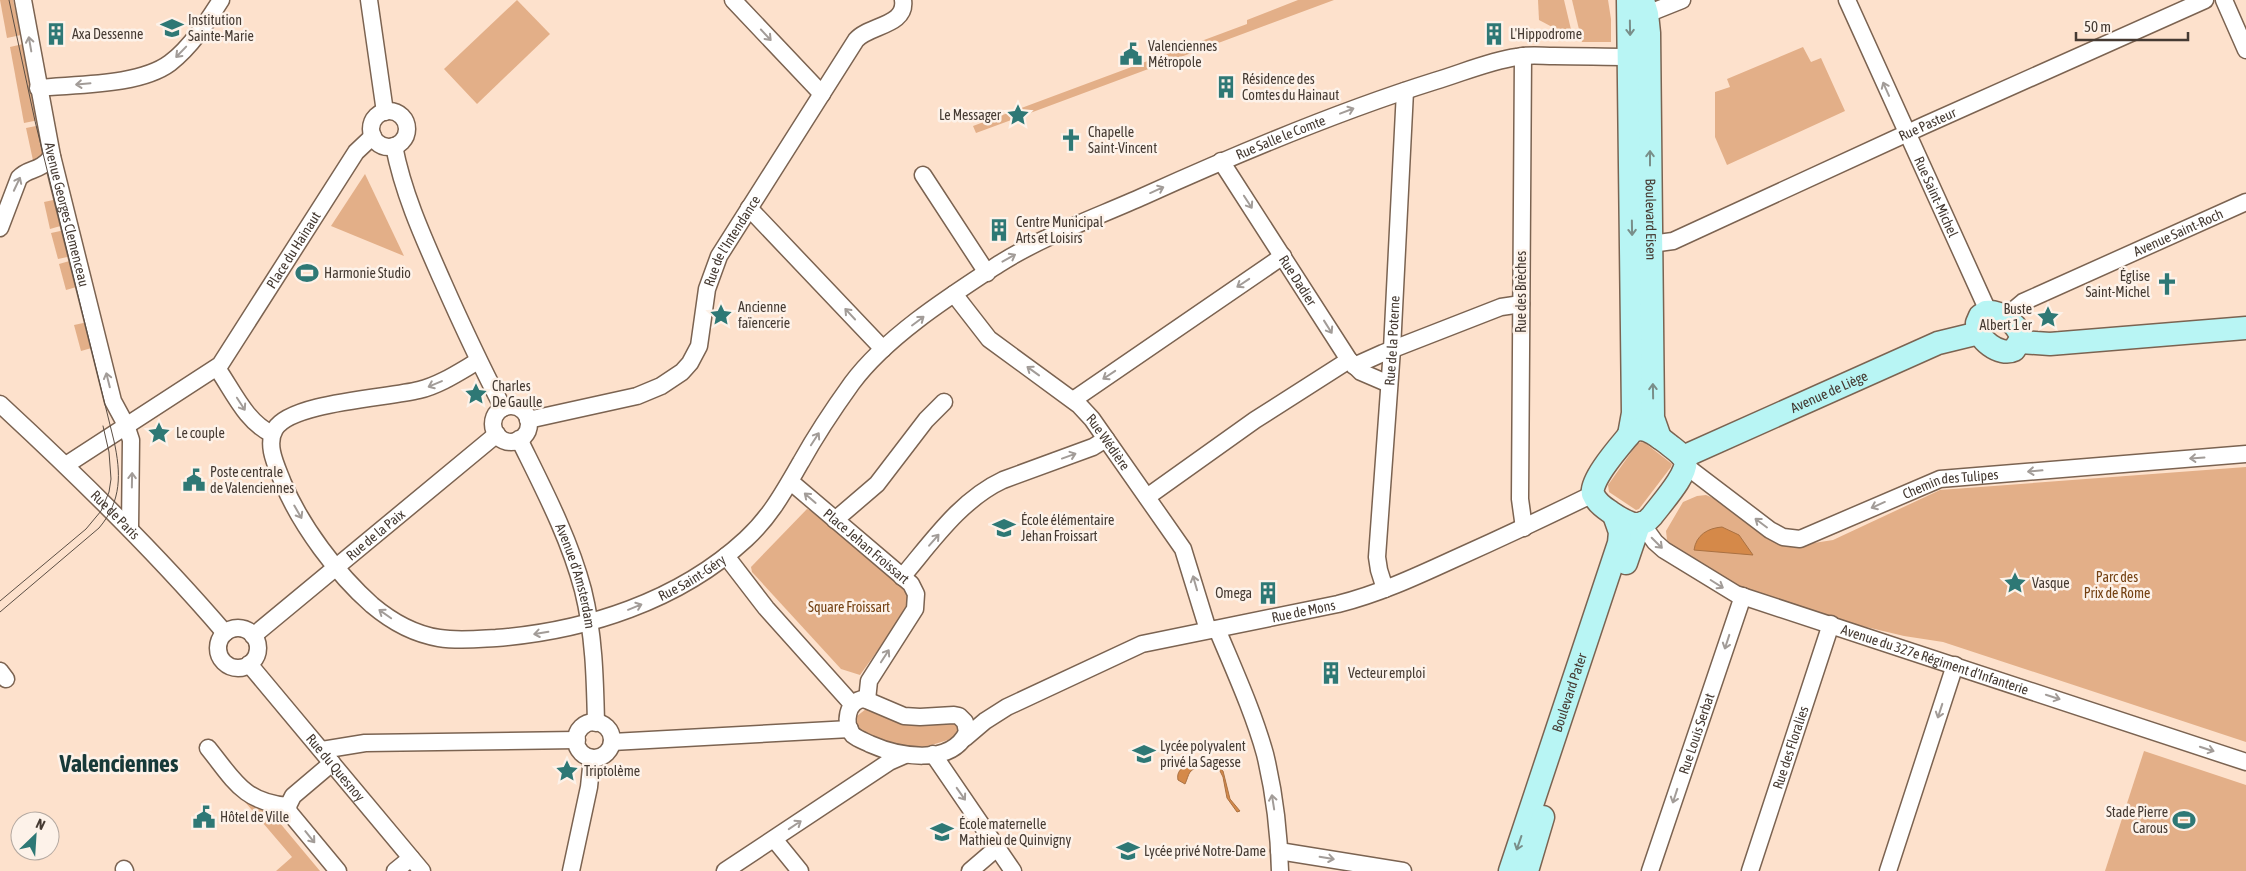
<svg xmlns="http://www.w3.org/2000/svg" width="2246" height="871" viewBox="0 0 2246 871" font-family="'Asap Condensed',sans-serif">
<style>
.green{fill:#e3af88}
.water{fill:#d58949;stroke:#aa7142}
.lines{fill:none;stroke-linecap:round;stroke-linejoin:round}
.minor-casing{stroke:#7b6351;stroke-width:19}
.secondary-casing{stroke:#7b6351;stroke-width:25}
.minor{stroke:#fff;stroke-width:16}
.secondary{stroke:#b8f5f4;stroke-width:22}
.tram{stroke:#5b4e44;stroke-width:1}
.oneway{stroke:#798e89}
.oneway2{stroke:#a29c98}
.labels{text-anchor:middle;stroke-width:5;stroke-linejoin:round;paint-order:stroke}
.poi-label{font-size:14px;fill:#453a32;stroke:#fdf2e9;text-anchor:start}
.street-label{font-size:14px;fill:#453a32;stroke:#fdf2e9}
.park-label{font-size:14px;fill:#744112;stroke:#fdf2e9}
.town-label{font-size:24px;font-weight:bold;fill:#173938;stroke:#fdf2e9}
</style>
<rect width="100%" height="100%" fill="#fde1cc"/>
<g class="green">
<path d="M0 0H13L21 35 7 38Z"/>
<path d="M517 0 550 34 477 104 444 69Z"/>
<path d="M1298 0H1334L976 133 973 126 1247 24V20Z"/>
<path d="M1538 0H1564L1573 38 1539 20Z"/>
<path d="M1572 0H1608L1611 19V42H1582Z"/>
<path d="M23 44 39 120 24 123 10 47Z"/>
<path d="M1803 47 1811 62 1821 58 1845 111 1727 165 1715 137V92L1730 87 1727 79Z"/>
<path d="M41 125C44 141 48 152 34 165L26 128Z"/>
<path d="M365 174 404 256 331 226Z"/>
<path d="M58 199 64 225 50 229 44 202Z"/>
<path d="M65 230 72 256 58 259 51 233Z"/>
<path d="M73 260 80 286 66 290 59 264Z"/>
<path d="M88 322 95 347 81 351 74 325Z"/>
<path d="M1641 442 1645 443 1672 464 1671 467 1639 509 1636 510 1609 492 1608 485 1637 444Z"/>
<path d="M2246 467V742L1943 642 1904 636 1820 616 1726 582 1681 550 1677 551 1667 540 1666 531 1683 502 1697 496 1706 495 1725 503 1801 545 1833 540 1940 490Z"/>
<path d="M807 509 812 511 907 591 909 607 860 675 841 669 752 572 751 567Z"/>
<path d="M866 709C878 709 883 718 894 721 912 728 934 723 953 722L957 726 958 732 954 738 919 749 889 744 862 732 856 728 857 716Z"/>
<path d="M2144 751 2246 785V871H2105Z"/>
<path d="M247 801 269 810 320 871H276L292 857 245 802Z"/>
</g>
<g class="water">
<path d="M1722 527 1739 535 1753 555 1694 550C1696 535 1708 528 1722 527Z"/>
<path d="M1206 763 1216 766 1223 771 1230 799 1240 811 1237 812 1227 798 1223 777 1219 769C1211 766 1197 764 1190 772 1188 775 1187 780 1185 784L1178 780C1175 764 1195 765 1206 763Z"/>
</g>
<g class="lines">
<defs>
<g id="minor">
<path id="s1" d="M23 0 52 156 113 401 126 425 131 440 130 528"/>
<path d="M369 0 385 112"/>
<path d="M733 0 822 94"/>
<path id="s2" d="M1847 0 1988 311"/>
<path d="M2224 0 2246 50"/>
<path d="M1647 14 1682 0"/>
<path d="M1523 56 1520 499 1524 528"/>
<path d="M38 88C76 84 139 86 170 63 191 47 207 22 221 0"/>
<circle cx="389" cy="129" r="18"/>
<path d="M394 146C403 193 423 237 442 280 461 323 481 366 503 408"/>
<path id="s3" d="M1221 161 1349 360 1361 372 1389 384"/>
<path d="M923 175 987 273"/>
<path d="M749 208 883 349"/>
<path d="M0 228 19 178C29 167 39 173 52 156"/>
<path id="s4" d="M1651 244 1673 241 1925 125 2205 0"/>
<path id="s5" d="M954 294 989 339 1079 405 1092 419 1183 549 1208 630"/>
<path id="s6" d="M2004 318 2023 302 2246 202"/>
<path id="s7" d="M478 361C459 372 440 385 419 390 388 398 291 402 275 429 265 445 277 467 283 483 301 526 337 574 372 605 391 621 414 634 439 638 458 641 477 639 496 638 586 631 679 601 746 539 771 516 784 491 801 462 816 435 834 408 852 383 887 336 950 296 999 264 1043 236 1097 217 1144 196 1239 153 1336 112 1435 81 1462 73 1489 61 1517 57 1529 54 1542 56 1554 56 1580 56 1605 57 1630 57"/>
<path d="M1354 366 1383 353 1501 307 1521 304"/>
<path d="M217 368C233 391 246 422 272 434"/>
<path d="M1073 400 1283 256"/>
<path id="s8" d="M0 404C79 477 155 551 225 633"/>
<circle cx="511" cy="424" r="18"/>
<path id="s9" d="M528 420 637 396 661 386 682 372 690 363 699 346 707 289 719 256 856 40C869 25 907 26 903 0"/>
<path id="s10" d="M519 439C543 488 569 537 583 590 594 634 595 678 596 723"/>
<path id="s11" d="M66 465 220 365 356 152 373 136"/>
<path id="s12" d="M1686 466 1770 530 1783 537 1800 539 1940 479 2246 454"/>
<path id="s13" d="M791 482 911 584 916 594 915 609 869 681 867 700"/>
<path d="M1147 497 1255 420 1349 360"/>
<path d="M835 520 877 484 926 420 944 402"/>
<path id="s14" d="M1642 524 1655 542 1664 550 1736 594 2246 762"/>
<path d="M726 556 766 608 852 704"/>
<path d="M902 577C931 543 960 500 1003 480L1093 447 1106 439"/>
<path id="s15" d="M1385 589 1379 570 1377 557 1392 349 1405 91"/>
<circle cx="238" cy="648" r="20"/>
<path d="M1217 629C1234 670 1253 711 1265 754 1274 791 1279 833 1280 871"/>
<path id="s16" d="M253 636 497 434"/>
<path id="s17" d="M249 664 422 871"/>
<path d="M0 671 6 679"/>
<path d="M864 699 904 716 920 717 954 715 959 716 965 722 967 732C951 767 897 756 870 744 864 741 858 739 853 735 843 724 847 700 864 699Z"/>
<circle cx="594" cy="740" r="18"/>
<path id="s18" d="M965 738 985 721 1007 707 1142 644 1338 604C1378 594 1415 577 1452 560 1499 539 1546 517 1593 494"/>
<path d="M612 742 850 729"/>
<path d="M208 748C234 780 243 802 288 806"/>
<path d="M322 750 365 743 577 740"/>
<path d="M933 754 1013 871"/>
<path d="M332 763 293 796 288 806 289 812 338 871"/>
<path d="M774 839 800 871"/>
<path d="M1279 851 1403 871"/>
<path d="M124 869 125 871"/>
<path d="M395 871 411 858"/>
<path d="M571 871 589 787 592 758"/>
<path d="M725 871 889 762 905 755"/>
<path d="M970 871 998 847"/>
<path id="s19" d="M1650 871 1743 596"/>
<path id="s20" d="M1750 871 1831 624"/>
<path d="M1888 871 1955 665"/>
</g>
<g id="secondary">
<path d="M1628 0 1633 413 1629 435"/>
<path id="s21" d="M1643 0 1647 14 1649 33 1653 418 1660 438"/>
<path d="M1986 312C2000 310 2020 326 2021 339L2014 350C2000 357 1976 339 1977 323L1980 316Z"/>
<path d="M2020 342 2050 344 2246 328"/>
<path d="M1641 429C1651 430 1660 438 1668 444 1674 449 1681 453 1685 460 1690 472 1660 505 1652 516L1647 521 1637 525C1626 523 1618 517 1609 511 1603 507 1596 502 1593 494 1589 481 1620 446 1629 435L1634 430Z"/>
<path id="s22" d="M1683 457 1938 343 1979 333"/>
<path d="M1626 563 1639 525"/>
<path id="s23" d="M1510 871 1619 543 1620 532 1614 515"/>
<path d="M1527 871 1543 817"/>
</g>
</defs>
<use href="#minor" class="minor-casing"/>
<use href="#secondary" class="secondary-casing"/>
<use href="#minor" class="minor"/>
<use href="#secondary" class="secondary"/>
<g class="tram">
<path d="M0 601 86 529 101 511 109 492 111 479 109 452 103 426"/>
<path d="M0 612 99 528C122 501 121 473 114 441L35 121 9 0"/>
</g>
</g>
<defs><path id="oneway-shaft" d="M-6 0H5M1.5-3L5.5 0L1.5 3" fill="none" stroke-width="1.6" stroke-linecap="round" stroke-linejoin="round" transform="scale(1.25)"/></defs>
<g class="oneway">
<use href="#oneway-shaft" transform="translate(1630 28) rotate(89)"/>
<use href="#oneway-shaft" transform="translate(1650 158) rotate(-90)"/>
<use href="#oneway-shaft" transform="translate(1632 228) rotate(89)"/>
<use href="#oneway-shaft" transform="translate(1653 391) rotate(-91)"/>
<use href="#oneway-shaft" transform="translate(1519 843) rotate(109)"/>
</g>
<g class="oneway2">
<use href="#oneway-shaft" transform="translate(766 35) rotate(47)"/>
<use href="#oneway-shaft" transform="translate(30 44) rotate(-100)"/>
<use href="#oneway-shaft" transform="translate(181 52) rotate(134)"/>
<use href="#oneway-shaft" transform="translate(83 84) rotate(175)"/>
<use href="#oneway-shaft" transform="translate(1886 89) rotate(-114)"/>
<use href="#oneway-shaft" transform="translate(1347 111) rotate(-21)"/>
<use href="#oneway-shaft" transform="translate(17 184) rotate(-65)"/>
<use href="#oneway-shaft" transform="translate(1157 190) rotate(-24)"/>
<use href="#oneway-shaft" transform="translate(1248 202) rotate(57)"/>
<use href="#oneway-shaft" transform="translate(1009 258) rotate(-29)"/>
<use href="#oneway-shaft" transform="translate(1243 283) rotate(146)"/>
<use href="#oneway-shaft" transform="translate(850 314) rotate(-133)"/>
<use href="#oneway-shaft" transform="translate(918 321) rotate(-37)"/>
<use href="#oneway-shaft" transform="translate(1328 327) rotate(58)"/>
<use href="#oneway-shaft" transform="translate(1033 371) rotate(-144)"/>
<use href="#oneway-shaft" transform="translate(1109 375) rotate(146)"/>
<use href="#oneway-shaft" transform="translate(108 380) rotate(-104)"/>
<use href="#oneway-shaft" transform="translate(435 384) rotate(157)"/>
<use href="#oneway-shaft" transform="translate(241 404) rotate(57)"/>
<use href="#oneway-shaft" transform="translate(815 439) rotate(-57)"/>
<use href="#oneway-shaft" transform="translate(1069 456) rotate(-20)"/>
<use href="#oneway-shaft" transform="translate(2197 458) rotate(176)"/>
<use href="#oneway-shaft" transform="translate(2035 471) rotate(175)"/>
<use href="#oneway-shaft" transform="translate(132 480) rotate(-89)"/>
<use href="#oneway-shaft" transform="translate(810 498) rotate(-139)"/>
<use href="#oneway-shaft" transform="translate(1878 505) rotate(156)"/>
<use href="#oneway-shaft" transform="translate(298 512) rotate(60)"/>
<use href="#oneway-shaft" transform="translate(1761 523) rotate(-143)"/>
<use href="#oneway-shaft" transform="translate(934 540) rotate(-49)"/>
<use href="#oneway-shaft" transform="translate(1657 543) rotate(45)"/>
<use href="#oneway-shaft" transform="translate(1195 583) rotate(-106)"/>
<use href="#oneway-shaft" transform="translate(1717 584) rotate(32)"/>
<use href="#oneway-shaft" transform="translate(635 607) rotate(-22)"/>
<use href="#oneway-shaft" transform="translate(385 614) rotate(-145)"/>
<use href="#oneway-shaft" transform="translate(541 633) rotate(171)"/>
<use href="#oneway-shaft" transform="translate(1727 642) rotate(108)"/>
<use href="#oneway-shaft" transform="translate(885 656) rotate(-57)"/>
<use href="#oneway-shaft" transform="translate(2053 697) rotate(18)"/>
<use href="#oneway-shaft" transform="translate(1940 711) rotate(108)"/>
<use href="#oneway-shaft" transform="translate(2207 749) rotate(18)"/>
<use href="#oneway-shaft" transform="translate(961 794) rotate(55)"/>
<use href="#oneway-shaft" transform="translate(1675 796) rotate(108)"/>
<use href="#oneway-shaft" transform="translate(1273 802) rotate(-99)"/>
<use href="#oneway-shaft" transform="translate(795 825) rotate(-34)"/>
<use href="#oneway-shaft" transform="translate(310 837) rotate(51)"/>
<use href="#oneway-shaft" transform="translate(1327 858) rotate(9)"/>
</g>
<defs>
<symbol id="school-bare" viewBox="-9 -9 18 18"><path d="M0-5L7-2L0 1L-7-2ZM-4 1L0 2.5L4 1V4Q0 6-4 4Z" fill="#2e7875" stroke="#fdf2e9" stroke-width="2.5" paint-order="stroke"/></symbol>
<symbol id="building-bare" viewBox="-9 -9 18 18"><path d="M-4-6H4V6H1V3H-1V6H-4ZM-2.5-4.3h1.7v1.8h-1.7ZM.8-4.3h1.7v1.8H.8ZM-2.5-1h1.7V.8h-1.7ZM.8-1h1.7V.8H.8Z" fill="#2e7875" stroke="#fdf2e9" stroke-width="2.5" paint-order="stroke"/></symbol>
<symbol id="civic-bare" viewBox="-9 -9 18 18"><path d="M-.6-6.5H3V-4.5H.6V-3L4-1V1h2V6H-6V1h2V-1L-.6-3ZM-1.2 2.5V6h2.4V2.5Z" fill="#2e7875" stroke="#fdf2e9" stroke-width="2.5" paint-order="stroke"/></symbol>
<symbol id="sight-bare" viewBox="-9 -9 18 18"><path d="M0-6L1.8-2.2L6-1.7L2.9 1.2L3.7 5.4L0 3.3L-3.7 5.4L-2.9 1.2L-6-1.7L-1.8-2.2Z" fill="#2e7875" stroke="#fdf2e9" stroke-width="2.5" paint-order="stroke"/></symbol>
<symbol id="church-bare" viewBox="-9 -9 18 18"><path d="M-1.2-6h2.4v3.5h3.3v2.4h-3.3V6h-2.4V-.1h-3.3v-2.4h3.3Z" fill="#2e7875" stroke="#fdf2e9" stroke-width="2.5" paint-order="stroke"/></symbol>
<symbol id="stadium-bare" viewBox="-9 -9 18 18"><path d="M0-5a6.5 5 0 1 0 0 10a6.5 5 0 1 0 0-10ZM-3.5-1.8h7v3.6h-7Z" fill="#2e7875" stroke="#fdf2e9" stroke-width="2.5" paint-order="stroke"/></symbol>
</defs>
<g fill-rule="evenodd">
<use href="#school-bare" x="156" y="12" width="32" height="32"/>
<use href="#building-bare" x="40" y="18" width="32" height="32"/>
<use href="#building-bare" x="1478" y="18" width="32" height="32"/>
<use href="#civic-bare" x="1115" y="38" width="32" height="32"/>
<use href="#building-bare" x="1210" y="71" width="32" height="32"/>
<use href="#sight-bare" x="1002" y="99" width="32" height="32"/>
<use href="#church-bare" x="1055" y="124" width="32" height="32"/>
<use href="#building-bare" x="983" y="214" width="32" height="32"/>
<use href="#stadium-bare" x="291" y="257" width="32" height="32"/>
<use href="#church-bare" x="2151" y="268" width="32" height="32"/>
<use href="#sight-bare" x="705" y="299" width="32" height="32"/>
<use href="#sight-bare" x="2032" y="301" width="32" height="32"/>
<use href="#sight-bare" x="460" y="378" width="32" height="32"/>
<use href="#sight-bare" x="143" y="417" width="32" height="32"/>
<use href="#civic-bare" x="178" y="464" width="32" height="32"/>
<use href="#school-bare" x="988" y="512" width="32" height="32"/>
<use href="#sight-bare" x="1999" y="567" width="32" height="32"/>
<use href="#building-bare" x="1252" y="577" width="32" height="32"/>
<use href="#building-bare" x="1315" y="657" width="32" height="32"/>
<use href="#school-bare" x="1128" y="738" width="32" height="32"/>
<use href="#sight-bare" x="551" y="755" width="32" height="32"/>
<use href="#civic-bare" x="188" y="801" width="32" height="32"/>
<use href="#stadium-bare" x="2168" y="804" width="32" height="32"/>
<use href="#school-bare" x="926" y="816" width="32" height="32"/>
<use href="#school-bare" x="1112" y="835" width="32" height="32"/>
</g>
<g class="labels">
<g class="poi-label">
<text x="188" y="25">Institution<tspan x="188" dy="16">Sainte-Marie</tspan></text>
<text x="72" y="39">Axa Dessenne</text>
<text x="1510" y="39">L'Hippodrome</text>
<text x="1148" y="51">Valenciennes<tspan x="1148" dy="16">Métropole</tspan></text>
<text x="1242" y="84">Résidence des<tspan x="1242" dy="16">Comtes du Hainaut</tspan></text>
<text x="1001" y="120" text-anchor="end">Le Messager</text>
<text x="1088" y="137">Chapelle<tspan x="1088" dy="16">Saint-Vincent</tspan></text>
<text x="1016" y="227">Centre Municipal<tspan x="1016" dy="16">Arts et Loisirs</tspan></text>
<text x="324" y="278">Harmonie Studio</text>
<text x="2150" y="281" text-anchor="end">Église<tspan x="2150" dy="16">Saint-Michel</tspan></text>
<text x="738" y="312">Ancienne<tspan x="738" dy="16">faïencerie</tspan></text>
<text x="2032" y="314" text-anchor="end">Buste<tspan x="2032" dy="16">Albert 1 er</tspan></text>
<text x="492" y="391">Charles<tspan x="492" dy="16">De Gaulle</tspan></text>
<text x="176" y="438">Le couple</text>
<text x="210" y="477">Poste centrale<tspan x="210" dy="16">de Valenciennes</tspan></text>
<text x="1021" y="525">École élémentaire<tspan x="1021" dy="16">Jehan Froissart</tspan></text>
<text x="2032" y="588">Vasque</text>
<text x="1252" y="598" text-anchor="end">Omega</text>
<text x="1348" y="678">Vecteur emploi</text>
<text x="1160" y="751">Lycée polyvalent<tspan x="1160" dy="16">privé la Sagesse</tspan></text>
<text x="584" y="776">Triptolème</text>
<text x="2168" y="817" text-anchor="end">Stade Pierre<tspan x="2168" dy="16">Carous</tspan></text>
<text x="220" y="822">Hôtel de Ville</text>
<text x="959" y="829">École maternelle<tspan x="959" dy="16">Mathieu de Quinvigny</tspan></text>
<text x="1144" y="856">Lycée privé Notre-Dame</text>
</g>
<g class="street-label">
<text dy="5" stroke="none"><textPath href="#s4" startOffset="302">Rue Pasteur</textPath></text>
<text dy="5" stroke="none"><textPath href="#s7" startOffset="1521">Rue Salle le Comte</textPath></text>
<text dy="5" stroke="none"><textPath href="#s2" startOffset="216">Rue Saint-Michel</textPath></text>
<text dy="5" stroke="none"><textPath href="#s1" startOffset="219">Avenue Georges Clemenceau</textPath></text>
<text dy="5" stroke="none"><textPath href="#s21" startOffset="220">Boulevard Eisen</textPath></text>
<text dy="5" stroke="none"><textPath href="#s6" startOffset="195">Avenue Saint-Roch</textPath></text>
<text dy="5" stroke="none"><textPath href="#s9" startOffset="306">Rue de l'Intendance</textPath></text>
<text dy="5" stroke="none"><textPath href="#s11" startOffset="320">Place du Hainaut</textPath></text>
<text dy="5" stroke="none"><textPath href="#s3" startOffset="142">Rue Dadier</textPath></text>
<text transform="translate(1521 292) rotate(-90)" y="5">Rue des Brèches</text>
<text dy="5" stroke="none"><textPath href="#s15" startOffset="250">Rue de la Poterne</textPath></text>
<text dy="5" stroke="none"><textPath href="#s22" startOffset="160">Avenue de Liège</textPath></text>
<text dy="5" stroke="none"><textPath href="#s5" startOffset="216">Rue Wédière</textPath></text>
<text dy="5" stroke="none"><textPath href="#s12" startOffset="299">Chemin des Tulipes</textPath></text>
<text dy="5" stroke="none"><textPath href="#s8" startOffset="160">Rue de Paris</textPath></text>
<text dy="5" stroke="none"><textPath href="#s16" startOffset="159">Rue de la Paix</textPath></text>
<text dy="5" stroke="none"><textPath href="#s13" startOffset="99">Place Jehan Froissart</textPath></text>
<text dy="5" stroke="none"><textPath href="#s7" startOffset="766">Rue Saint-Géry</textPath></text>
<text dy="5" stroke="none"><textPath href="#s10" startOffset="149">Avenue d'Amsterdam</textPath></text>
<text dy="5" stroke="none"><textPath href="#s18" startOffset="366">Rue de Mons</textPath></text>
<text dy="5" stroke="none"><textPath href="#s14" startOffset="328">Avenue du 327e Régiment d'Infanterie</textPath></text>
<text dy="5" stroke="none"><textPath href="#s23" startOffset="188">Boulevard Pater</textPath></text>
<text dy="5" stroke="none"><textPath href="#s19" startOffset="145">Rue Louis Serbat</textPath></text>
<text dy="5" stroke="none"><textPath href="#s20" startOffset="130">Rue des Floralies</textPath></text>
<text dy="5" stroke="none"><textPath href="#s17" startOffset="135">Rue du Quesnoy</textPath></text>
</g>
<g class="park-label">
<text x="2117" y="582">Parc des<tspan x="2117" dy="16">Prix de Rome</tspan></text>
<text x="849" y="612">Square Froissart</text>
</g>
<g class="town-label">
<text x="119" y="772">Valenciennes</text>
</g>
</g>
<g transform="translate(35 836) rotate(25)"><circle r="24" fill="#fdf2e9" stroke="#b3a8a0"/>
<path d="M0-4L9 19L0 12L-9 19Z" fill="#2e7875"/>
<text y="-8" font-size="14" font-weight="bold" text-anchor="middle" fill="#453a32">N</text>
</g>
<path d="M2076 32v8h112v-8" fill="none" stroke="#453a32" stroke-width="2.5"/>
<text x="2084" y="32" font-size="15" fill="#453a32" stroke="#fdf2e9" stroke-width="4" paint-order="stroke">50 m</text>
</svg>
